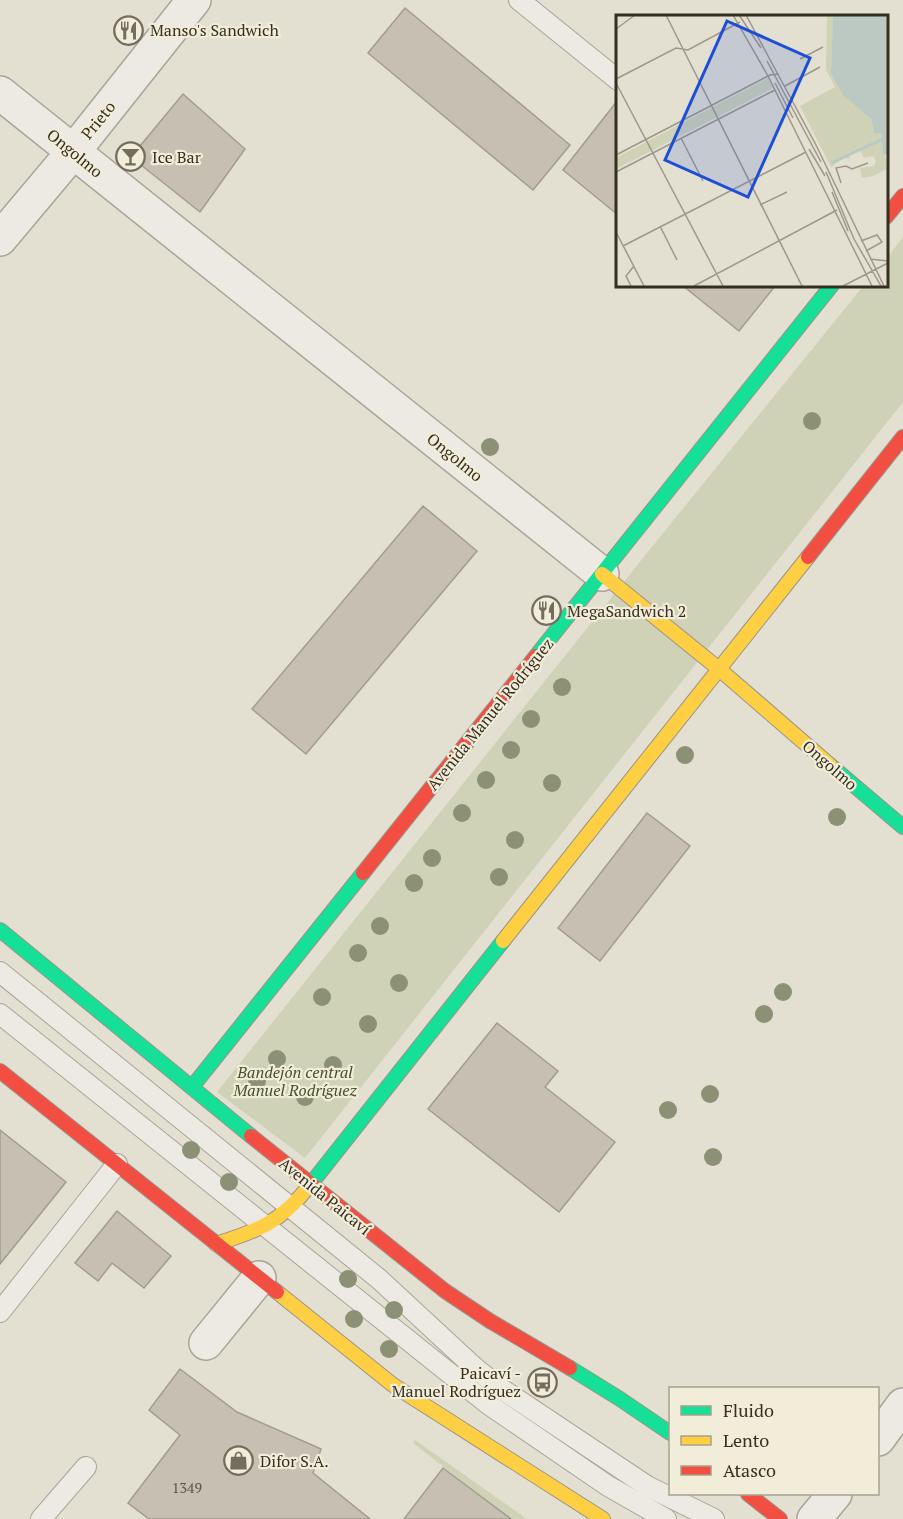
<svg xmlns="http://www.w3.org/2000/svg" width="903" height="1519" viewBox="0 0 903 1519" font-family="'PT Serif',serif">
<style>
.green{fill:#cfd2b6}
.building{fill:#c7bfb2;stroke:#a39c90;stroke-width:1.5}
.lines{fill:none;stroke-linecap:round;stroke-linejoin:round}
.lane-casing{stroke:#a9a499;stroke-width:22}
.street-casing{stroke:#a9a499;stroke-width:36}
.fast-casing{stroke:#98948a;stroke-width:16}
.slow-casing{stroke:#98948a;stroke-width:16}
.jam-casing{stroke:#98948a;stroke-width:16}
.lane{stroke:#eceae2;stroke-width:20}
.street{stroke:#eceae2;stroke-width:33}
.fast{stroke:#16e098;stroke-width:14}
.slow{stroke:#ffcf43;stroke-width:14}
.jam{stroke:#f24e42;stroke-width:14}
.tree{fill:#8c9176}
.labels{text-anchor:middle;stroke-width:4.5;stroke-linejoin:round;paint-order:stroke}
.number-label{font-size:14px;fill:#5b5246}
.poi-label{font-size:16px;fill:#372e22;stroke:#f2edd9;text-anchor:start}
.street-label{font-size:16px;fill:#372e22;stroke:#f2edd9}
.park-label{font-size:16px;font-style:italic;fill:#45512b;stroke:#f2edd9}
.inset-river{fill:none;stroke:#bbc9c2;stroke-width:3}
.inset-road{fill:none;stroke:#9e988b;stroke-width:1.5}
.view{fill:#1d4ed8;fill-opacity:0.15;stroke:#1d4ed8;stroke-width:3}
.inset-edge{fill:none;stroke:#372e22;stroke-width:3}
</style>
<rect width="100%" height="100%" fill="#e3dfd1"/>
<g class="green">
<path d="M903 237V402L305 1158 217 1092 647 553 864 285H886L887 258Z"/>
<path d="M415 1440 527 1519H511L413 1443Z"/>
</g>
<g class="building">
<path d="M405 8 570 145 533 190 368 53Z"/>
<path d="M183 94 245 149 200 212 131 157Z"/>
<path d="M618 100V215L563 170Z"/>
<path d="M682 285H776L739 331Z"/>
<path d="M423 506 477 551 306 754 252 709Z"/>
<path d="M647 813 690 846 600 961 558 928Z"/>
<path d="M497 1023 558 1071 545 1087 615 1142 559 1212 428 1109Z"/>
<path d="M0 1130 66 1182 0 1264Z"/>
<path d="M117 1211 171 1256 144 1288 112 1263 98 1281 75 1263Z"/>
<path d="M180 1369 237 1412 321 1449 313 1473 370 1519H149L128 1503 180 1435 149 1410Z"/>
<path d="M443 1468 511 1519H404Z"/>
</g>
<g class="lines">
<defs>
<g id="lane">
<path d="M519 0 618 80"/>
<path d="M0 972 379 1279 474 1367 500 1388 647 1486 714 1519"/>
<path d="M0 1014 488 1404 608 1486 666 1519"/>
<path d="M0 1312 117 1164"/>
<path d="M41 1519 86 1467"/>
</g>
<g id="street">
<path d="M0 93 602 574"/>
<path d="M0 239 73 152 194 0"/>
<path d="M206 1343 259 1278"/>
<path d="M878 1439 903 1405"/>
<path d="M814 1519 835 1494"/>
</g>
<g id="fast">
<path d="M536 656 832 285"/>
<path d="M830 765 903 827"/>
<path d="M0 930 251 1136"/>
<path d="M192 1087 363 873"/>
<path d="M310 1185 503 941"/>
<path d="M570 1368 620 1399 670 1433"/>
</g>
<g id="slow">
<path d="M602 574 719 669 830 765"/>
<path d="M503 941 808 557"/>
<path d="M216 1244C260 1230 281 1222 310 1185"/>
<path d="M277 1292 393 1385 603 1519"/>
</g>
<g id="jam">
<path d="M886 217 903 196"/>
<path d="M808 557 903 437"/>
<path d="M363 873 536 656"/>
<path d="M0 1071 277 1292"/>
<path d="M251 1136 445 1291 490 1321 570 1368"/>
<path d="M748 1494 780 1519"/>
</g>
</defs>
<use href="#lane" class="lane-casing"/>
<use href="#street" class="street-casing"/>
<use href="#fast" class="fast-casing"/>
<use href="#slow" class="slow-casing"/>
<use href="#jam" class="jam-casing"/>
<use href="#lane" class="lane"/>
<use href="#street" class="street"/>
<use href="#fast" class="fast"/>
<use href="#slow" class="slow"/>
<use href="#jam" class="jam"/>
</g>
<g class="tree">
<circle cx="812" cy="421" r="9"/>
<circle cx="490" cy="447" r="9"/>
<circle cx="562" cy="687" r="9"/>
<circle cx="531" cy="719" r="9"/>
<circle cx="511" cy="750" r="9"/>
<circle cx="685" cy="755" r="9"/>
<circle cx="486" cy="780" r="9"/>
<circle cx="552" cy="783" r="9"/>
<circle cx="462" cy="813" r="9"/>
<circle cx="837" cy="817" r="9"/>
<circle cx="515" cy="840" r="9"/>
<circle cx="432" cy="858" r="9"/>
<circle cx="499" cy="877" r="9"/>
<circle cx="414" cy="883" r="9"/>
<circle cx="380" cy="926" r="9"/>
<circle cx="358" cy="953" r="9"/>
<circle cx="399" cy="983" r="9"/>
<circle cx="783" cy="992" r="9"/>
<circle cx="322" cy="997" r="9"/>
<circle cx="764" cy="1014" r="9"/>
<circle cx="368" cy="1024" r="9"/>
<circle cx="277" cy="1059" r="9"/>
<circle cx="333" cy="1065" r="9"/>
<circle cx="257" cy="1081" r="9"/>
<circle cx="710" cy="1094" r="9"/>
<circle cx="305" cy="1097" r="9"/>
<circle cx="668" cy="1110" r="9"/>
<circle cx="191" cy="1150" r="9"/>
<circle cx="713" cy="1157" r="9"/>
<circle cx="229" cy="1182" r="9"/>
<circle cx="348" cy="1279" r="9"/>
<circle cx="394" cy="1310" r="9"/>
<circle cx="354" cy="1319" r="9"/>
<circle cx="389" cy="1349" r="9"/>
</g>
<defs>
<symbol id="restaurant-ring" viewBox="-11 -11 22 22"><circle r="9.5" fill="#f2edd9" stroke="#736c5f" stroke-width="1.5"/><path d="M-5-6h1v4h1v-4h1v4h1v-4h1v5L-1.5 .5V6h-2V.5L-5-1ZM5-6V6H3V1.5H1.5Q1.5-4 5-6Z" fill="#736c5f"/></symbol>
<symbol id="bar-ring" viewBox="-11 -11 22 22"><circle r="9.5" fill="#f2edd9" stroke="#736c5f" stroke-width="1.5"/><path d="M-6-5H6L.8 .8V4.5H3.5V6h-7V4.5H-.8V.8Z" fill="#736c5f"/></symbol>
<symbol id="bus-ring" viewBox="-11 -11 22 22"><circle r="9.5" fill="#f2edd9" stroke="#736c5f" stroke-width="1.5"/><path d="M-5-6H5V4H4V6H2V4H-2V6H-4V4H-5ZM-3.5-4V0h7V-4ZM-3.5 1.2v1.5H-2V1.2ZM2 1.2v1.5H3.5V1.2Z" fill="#736c5f"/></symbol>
<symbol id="shop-ring" viewBox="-11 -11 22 22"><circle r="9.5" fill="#f2edd9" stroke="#736c5f" stroke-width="1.5"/><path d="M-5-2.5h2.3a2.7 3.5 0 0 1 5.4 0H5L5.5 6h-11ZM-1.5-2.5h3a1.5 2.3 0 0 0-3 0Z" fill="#736c5f"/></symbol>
</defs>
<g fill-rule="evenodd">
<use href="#restaurant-ring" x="112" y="14" width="33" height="33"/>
<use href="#bar-ring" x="114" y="140" width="33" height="33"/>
<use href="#restaurant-ring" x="530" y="594" width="33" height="33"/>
<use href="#bus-ring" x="526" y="1366" width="33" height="33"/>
<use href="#shop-ring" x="222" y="1444" width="33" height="33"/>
</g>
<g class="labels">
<g class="number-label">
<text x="187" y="1493">1349</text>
</g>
<g class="poi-label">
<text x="150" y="36">Manso's Sandwich</text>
<text x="152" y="163">Ice Bar</text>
<text x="567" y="617">MegaSandwich 2</text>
<text x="521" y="1379" text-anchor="end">Paicaví -<tspan x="521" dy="18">Manuel Rodríguez</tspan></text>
<text x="260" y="1467">Difor S.A.</text>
</g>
<g class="street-label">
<text transform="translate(98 120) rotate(-51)" y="6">Prieto</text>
<text transform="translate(75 153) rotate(39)" y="6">Ongolmo</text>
<text transform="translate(455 457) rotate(39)" y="6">Ongolmo</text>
<text transform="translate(490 714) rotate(-51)" y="6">Avenida Manuel Rodríguez</text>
<text transform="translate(830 765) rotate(41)" y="6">Ongolmo</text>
<text transform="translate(325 1196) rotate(39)" y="6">Avenida Paicaví</text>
</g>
<g class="park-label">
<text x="295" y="1078">Bandejón central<tspan x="295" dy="18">Manuel Rodríguez</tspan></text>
</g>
</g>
<g transform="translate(616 15)">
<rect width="272" height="272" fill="#e3dfd1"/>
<path d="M211 0H217L215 58 231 83 255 104 257 116 267 120 271 154 257 161 246 163 244 153 258 151 260 146 257 141 248 143 244 135 233 140 234 144 228 143 215 152 184 91 219 72 210 55ZM152 63 157 73 0 154V143Z" fill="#cfd2b6"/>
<path d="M217 0H271V140L267 139 266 119 258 118 255 104 227 80 215 58Z" fill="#bbc9c2"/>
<path class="inset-river" d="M215 148 267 124"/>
<path class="inset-road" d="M50 0 186 271M117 0 152 61 256 271M123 0 145 33M130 0 200 130 268 271M0 14 19 0M184 44 207 32M151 46 205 147M0 64 60 33 72 35 124 7M0 68 107 271M159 68 177 103M169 71 204 52M65 123 87 166M193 134 209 161M0 140 154 60 163 59M0 157 159 75M210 157 238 224 265 271M225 168 220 153 230 151 236 154 252 148M216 177 232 216M144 190 171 177M44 211 61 245M0 217 28 271M245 226 261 220 266 227 250 236M7 231 190 137M254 244 272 246M15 271 10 261 18 251M78 271 221 195M227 271 272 248"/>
<path class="view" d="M111 6 194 43 132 182 49 145Z"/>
<rect width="272" height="272" class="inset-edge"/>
</g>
<rect x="669" y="1387" width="210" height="108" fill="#f2edd9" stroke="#a7a190" stroke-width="1.5"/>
<rect x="681" y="1406" width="30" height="9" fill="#16e098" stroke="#a7a190" stroke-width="1.5"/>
<text x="723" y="1417" font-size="18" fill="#372e22">Fluido</text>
<rect x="681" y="1436" width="30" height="9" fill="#ffcf43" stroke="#a7a190" stroke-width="1.5"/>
<text x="723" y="1447" font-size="18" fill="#372e22">Lento</text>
<rect x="681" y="1466" width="30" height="9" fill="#f24e42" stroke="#a7a190" stroke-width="1.5"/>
<text x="723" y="1477" font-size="18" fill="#372e22">Atasco</text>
</svg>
